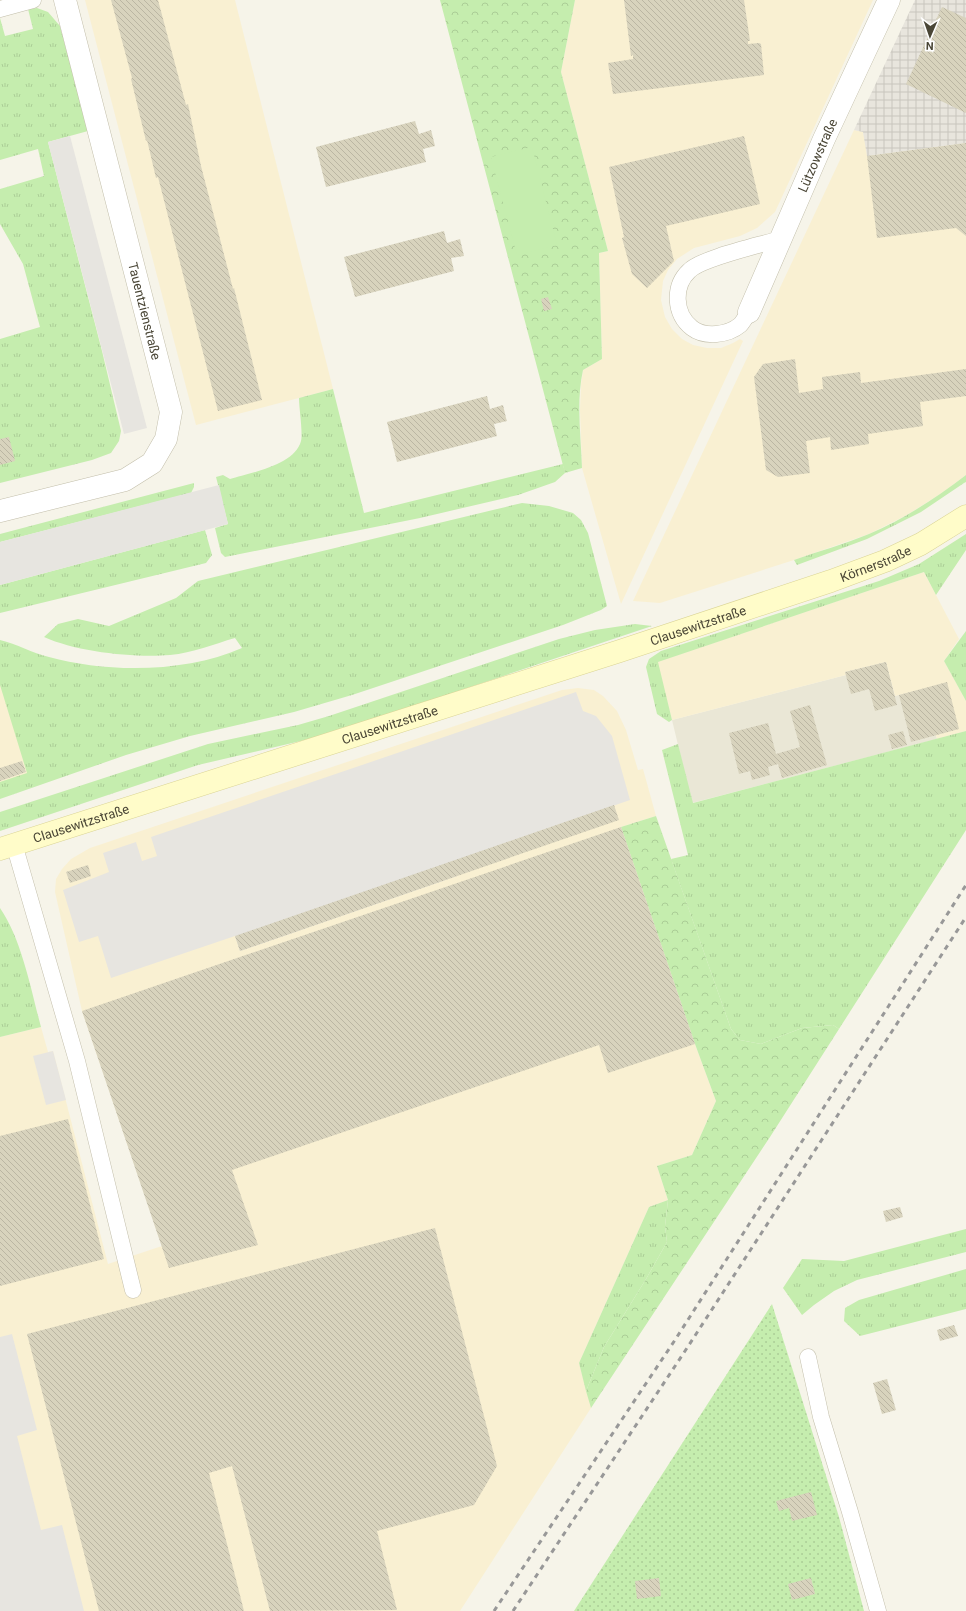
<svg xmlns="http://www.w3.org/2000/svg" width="966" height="1611" viewBox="0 0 966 1611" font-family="Roboto,sans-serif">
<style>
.residential{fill:#eae7d6}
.commercial{fill:#f9f0d2}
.industrial{fill:url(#industrial-grid)}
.grass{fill:url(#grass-tufts)}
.forest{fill:url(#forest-crowns)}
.garden{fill:url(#garden-dots)}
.pitch{fill:#c5edae}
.parking{fill:#e7e5e0}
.building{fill:url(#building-back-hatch)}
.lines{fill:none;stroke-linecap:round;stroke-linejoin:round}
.lane-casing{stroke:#c2beaa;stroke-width:17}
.street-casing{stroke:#c2beaa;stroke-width:23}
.secondary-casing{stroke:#dad495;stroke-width:23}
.lane{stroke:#fff;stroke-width:16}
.street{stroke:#fff;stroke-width:22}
.secondary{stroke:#fffcc9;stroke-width:22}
.rail{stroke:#989898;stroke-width:3;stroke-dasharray:5 5;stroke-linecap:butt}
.labels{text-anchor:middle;stroke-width:4;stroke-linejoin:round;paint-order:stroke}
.street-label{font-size:13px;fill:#4a4636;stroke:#fff}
</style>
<defs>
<pattern id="industrial-grid" width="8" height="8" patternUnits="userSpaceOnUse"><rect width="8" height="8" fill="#e8e5dd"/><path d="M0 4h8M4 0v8" fill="none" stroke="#c8c6be"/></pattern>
<pattern id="grass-tufts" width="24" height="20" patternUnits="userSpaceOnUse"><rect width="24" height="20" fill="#c5edae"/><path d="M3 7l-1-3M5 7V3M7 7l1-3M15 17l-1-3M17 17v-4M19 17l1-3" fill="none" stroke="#abcd96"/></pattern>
<pattern id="forest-crowns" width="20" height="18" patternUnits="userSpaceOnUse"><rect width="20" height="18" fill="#c5edae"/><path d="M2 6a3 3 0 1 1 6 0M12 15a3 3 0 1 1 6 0" fill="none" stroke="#abcd96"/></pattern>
<pattern id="garden-dots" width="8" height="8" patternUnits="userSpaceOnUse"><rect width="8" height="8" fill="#c5edae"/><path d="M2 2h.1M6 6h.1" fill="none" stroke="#abcd96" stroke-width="1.8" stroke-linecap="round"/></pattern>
<pattern id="building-back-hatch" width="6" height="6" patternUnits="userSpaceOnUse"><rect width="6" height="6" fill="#d8d3bd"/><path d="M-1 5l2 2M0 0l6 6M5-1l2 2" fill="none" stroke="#bbb6a3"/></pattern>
</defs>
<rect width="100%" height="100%" fill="#f6f4e9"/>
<path class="residential" d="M886 662 895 696 923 688 937 739 692 803 672 720 846 675 845 672Z"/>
<g class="commercial">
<path d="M85 0H235L333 389 196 425Z"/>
<path d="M575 0H873L775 212 757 228 740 236 694 248 677 259 668 270 663 281 661 300 665 317 672 329 682 339 693 345 707 348H721L733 343 740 339 743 341 621 604 582 468 580 410 581 384 583 370 602 359 599 253 608 251 561 72Z"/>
<path d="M854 130 863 132 868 156 966 143V475L945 491 907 515 869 534 794 560 660 603 633 601Z"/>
<path d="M924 572 959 639 944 661 966 701V731L937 739 923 689 895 696 886 662 845 672 846 675 672 720 657 662Z"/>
<path d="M0 669 29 775 0 785Z"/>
<path d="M578 688 594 690 603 696 617 711 626 730 638 770 643 769 656 816 621 827 695 1044 716 1101 692 1155 657 1166 668 1200 649 1207 579 1363 591 1408 460 1611H0V1037L41 1027 48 1052 53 1051 108 1264 162 1246 82 1011 55 892 56 879 62 869 71 859 90 848 562 690Z"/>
</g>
<path class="industrial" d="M915 0H966V143L867 156 863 132 854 130Z"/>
<g class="grass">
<path d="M37 8 48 12 60 26 88 131 48 142 102 351 121 431 119 441 111 453 92 460 0 483V339L40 327 23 264 0 224V189L44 176 38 149 0 160V18L5 36 33 29 28 9Z"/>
<path d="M333 389 364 513 563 464 565 473 555 482 518 495 420 518 225 557 221 553 215 528 228 524 216 477 223 475 230 479C250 473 295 465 301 441 303 433 299 408 299 398Z"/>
<path d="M966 475V482L964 483 921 512 867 539 797 565 794 560C819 551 845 544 869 534 904 519 936 498 966 475Z"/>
<path d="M194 483V487L191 493 0 542V534Z"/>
<path d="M522 503 549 506 573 513 581 520 588 533 607 606 601 610 563 625 352 695 294 712 190 736 126 755 0 799V782L27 773 0 685V640C17 644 32 653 49 657 107 673 186 673 242 648L235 638C214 644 193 653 170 655 134 658 77 652 44 637L58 624 78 619 109 626 176 598 198 581Z"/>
<path d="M205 530 212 555 206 563 0 613V585Z"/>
<path d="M966 534V550L936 595 924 572 658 662 672 720 669 722 657 714 646 667 649 659 661 651 879 581 919 564Z"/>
<path d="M635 624 652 626 348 728 305 740 198 765 0 831V812L208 744 298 725 329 716 559 639 595 630Z"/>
<path d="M966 631V701L944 661Z"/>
<path d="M966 731V830L839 1029 833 1025 802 1028 761 1044 740 1040 731 1029 671 859 688 855 662 750 678 744 693 803Z"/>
<path d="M0 908C22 940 31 990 41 1027L0 1037Z"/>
<path d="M668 1200 665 1226 667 1242 646 1279 604 1347 586 1391 579 1363 649 1207Z"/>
<path d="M966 1229V1252L857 1280 834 1291 814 1305 802 1315 783 1288 802 1259 844 1261Z"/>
<path d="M966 1269V1309L860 1336 844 1321 845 1308 859 1300Z"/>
</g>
<g class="forest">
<path d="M440 0H575L561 72 608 251 599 253 602 359 583 370C576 402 581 436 582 468L565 473Z"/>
<path d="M656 816 731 1029 740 1040 761 1044 802 1028 833 1025 839 1029 770 1137 591 1408 586 1391 604 1347 646 1279 667 1242 665 1226 668 1200 657 1166 692 1155 716 1101 695 1044 621 827Z"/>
</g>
<path class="garden" d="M772 1304 839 1517 864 1611H574Z"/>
<path class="pitch" d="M532 147 557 245 517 255 491 157Z"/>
<g class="parking">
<path d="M70 136 147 428 124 434 48 142Z"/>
<path d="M219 485 228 524 0 585V542Z"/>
<path d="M576 692 583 711 596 716 612 736 630 800 451 862 457 876 240 951 235 936 111 978 98 936 79 942 63 890 109 872 103 853 136 842 142 861 157 856 151 837Z"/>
<path d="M53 1051 66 1100 46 1105 33 1056Z"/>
<path d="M12 1334 37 1430 17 1436 41 1530 62 1525 84 1611H0V1337Z"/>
</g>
<g class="building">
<path d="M111 0H158L186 105 188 104 201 166 233 289 234 288 262 400 218 411 158 177 156 178 147 140 146 141 131 79 132 78Z"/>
<path d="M624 0H744L750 41H748V44L759 43 761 44 764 75 613 94 608 63 633 59V55L631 56Z"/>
<path d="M942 7 966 18V113L906 84Z"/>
<path d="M415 121 419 134 431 130 435 146 423 149 426 162 326 187 316 147Z"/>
<path d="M744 136 760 204 666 226 674 261 647 288 632 274 622 238 624 237 609 167Z"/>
<path d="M966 143V236L956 228 877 238 867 156Z"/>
<path d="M444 231 447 243 460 239 464 256 451 258 454 271 355 297 344 257Z"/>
<path d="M548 297 552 309 544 311 541 299Z"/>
<path d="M795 359 799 393 823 389 822 377 860 372 861 383 966 369V396L920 402 923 426 868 434 869 444 831 450 830 437 806 441 810 473 778 477 766 470 754 377 763 364Z"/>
<path d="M487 396 490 409 503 405 506 418 507 421 494 424 497 436 397 462 387 422Z"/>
<path d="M9 437 15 461 0 465V439Z"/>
<path d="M886 662 897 705 875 711 869 689 851 694 845 672Z"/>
<path d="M947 682 959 729 911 742 899 695Z"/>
<path d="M810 705 827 765 782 778 778 764 768 767 770 775 752 780 750 771 739 774 729 733 768 723 776 754 800 747 790 711Z"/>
<path d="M903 731 907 745 892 749 888 735Z"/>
<path d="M22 761 26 772 0 781V768Z"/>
<path d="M614 805 619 820 240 951 235 936Z"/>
<path d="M621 827 695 1044 608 1073 599 1045 232 1170 258 1245 169 1268 82 1011Z"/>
<path d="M88 865 91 876 70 883 66 872Z"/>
<path d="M68 1119 104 1259 0 1286V1136Z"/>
<path d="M900 1207 903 1217 886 1222 883 1211Z"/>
<path d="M435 1228 497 1466 474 1505 377 1531 397 1610 270 1611 232 1466 209 1473 244 1611H99L27 1334Z"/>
<path d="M954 1325 958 1336 940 1341 937 1330Z"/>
<path d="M887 1379 896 1410 882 1414 873 1383Z"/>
<path d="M811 1492 817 1515 792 1521 789 1508 779 1511 776 1501Z"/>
<path d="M659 1578 661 1596 637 1599 635 1581Z"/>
<path d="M811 1578 815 1594 792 1600 788 1584Z"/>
</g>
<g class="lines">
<defs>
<g id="lane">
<path d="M0 9 33 0"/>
<path d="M749 312C746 316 743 322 740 325 728 335 705 338 692 328 674 314 673 286 689 271 701 258 761 245 780 239"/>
<path d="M14 844 77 1061 133 1290"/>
<path d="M808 1357 821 1417 850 1512 878 1611"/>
</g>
<g id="street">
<path id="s1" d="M749 312 824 139 889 0"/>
<path d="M0 511 125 480 152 463 166 439 171 412 65 0"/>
</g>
<g id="secondary">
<path id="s2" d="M0 849 620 651 831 581 885 561 921 544 966 516"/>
</g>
</defs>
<use href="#lane" class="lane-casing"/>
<use href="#street" class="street-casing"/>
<use href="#secondary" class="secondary-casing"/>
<use href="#lane" class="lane"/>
<use href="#street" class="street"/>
<use href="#secondary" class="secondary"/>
<g class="rail">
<path d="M494 1611 675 1340 966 885"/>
<path d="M513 1611 687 1348 966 917"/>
</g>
</g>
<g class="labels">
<g class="street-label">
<text dy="5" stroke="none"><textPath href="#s1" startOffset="171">Lützowstraße</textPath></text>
<text transform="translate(145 311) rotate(76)" y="5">Tauentzienstraße</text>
<text dy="5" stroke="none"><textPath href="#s2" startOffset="921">Körnerstraße</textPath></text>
<text dy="5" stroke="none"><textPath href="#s2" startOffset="733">Clausewitzstraße</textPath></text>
<text dy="5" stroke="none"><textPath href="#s2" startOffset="409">Clausewitzstraße</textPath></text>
<text dy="5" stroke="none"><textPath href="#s2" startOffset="85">Clausewitzstraße</textPath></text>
</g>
</g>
<g transform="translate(930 36) rotate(182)" stroke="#ffffff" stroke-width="3" paint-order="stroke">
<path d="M0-3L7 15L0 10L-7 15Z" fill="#4a4636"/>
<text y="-6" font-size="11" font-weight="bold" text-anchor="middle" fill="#4a4636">N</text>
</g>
</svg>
